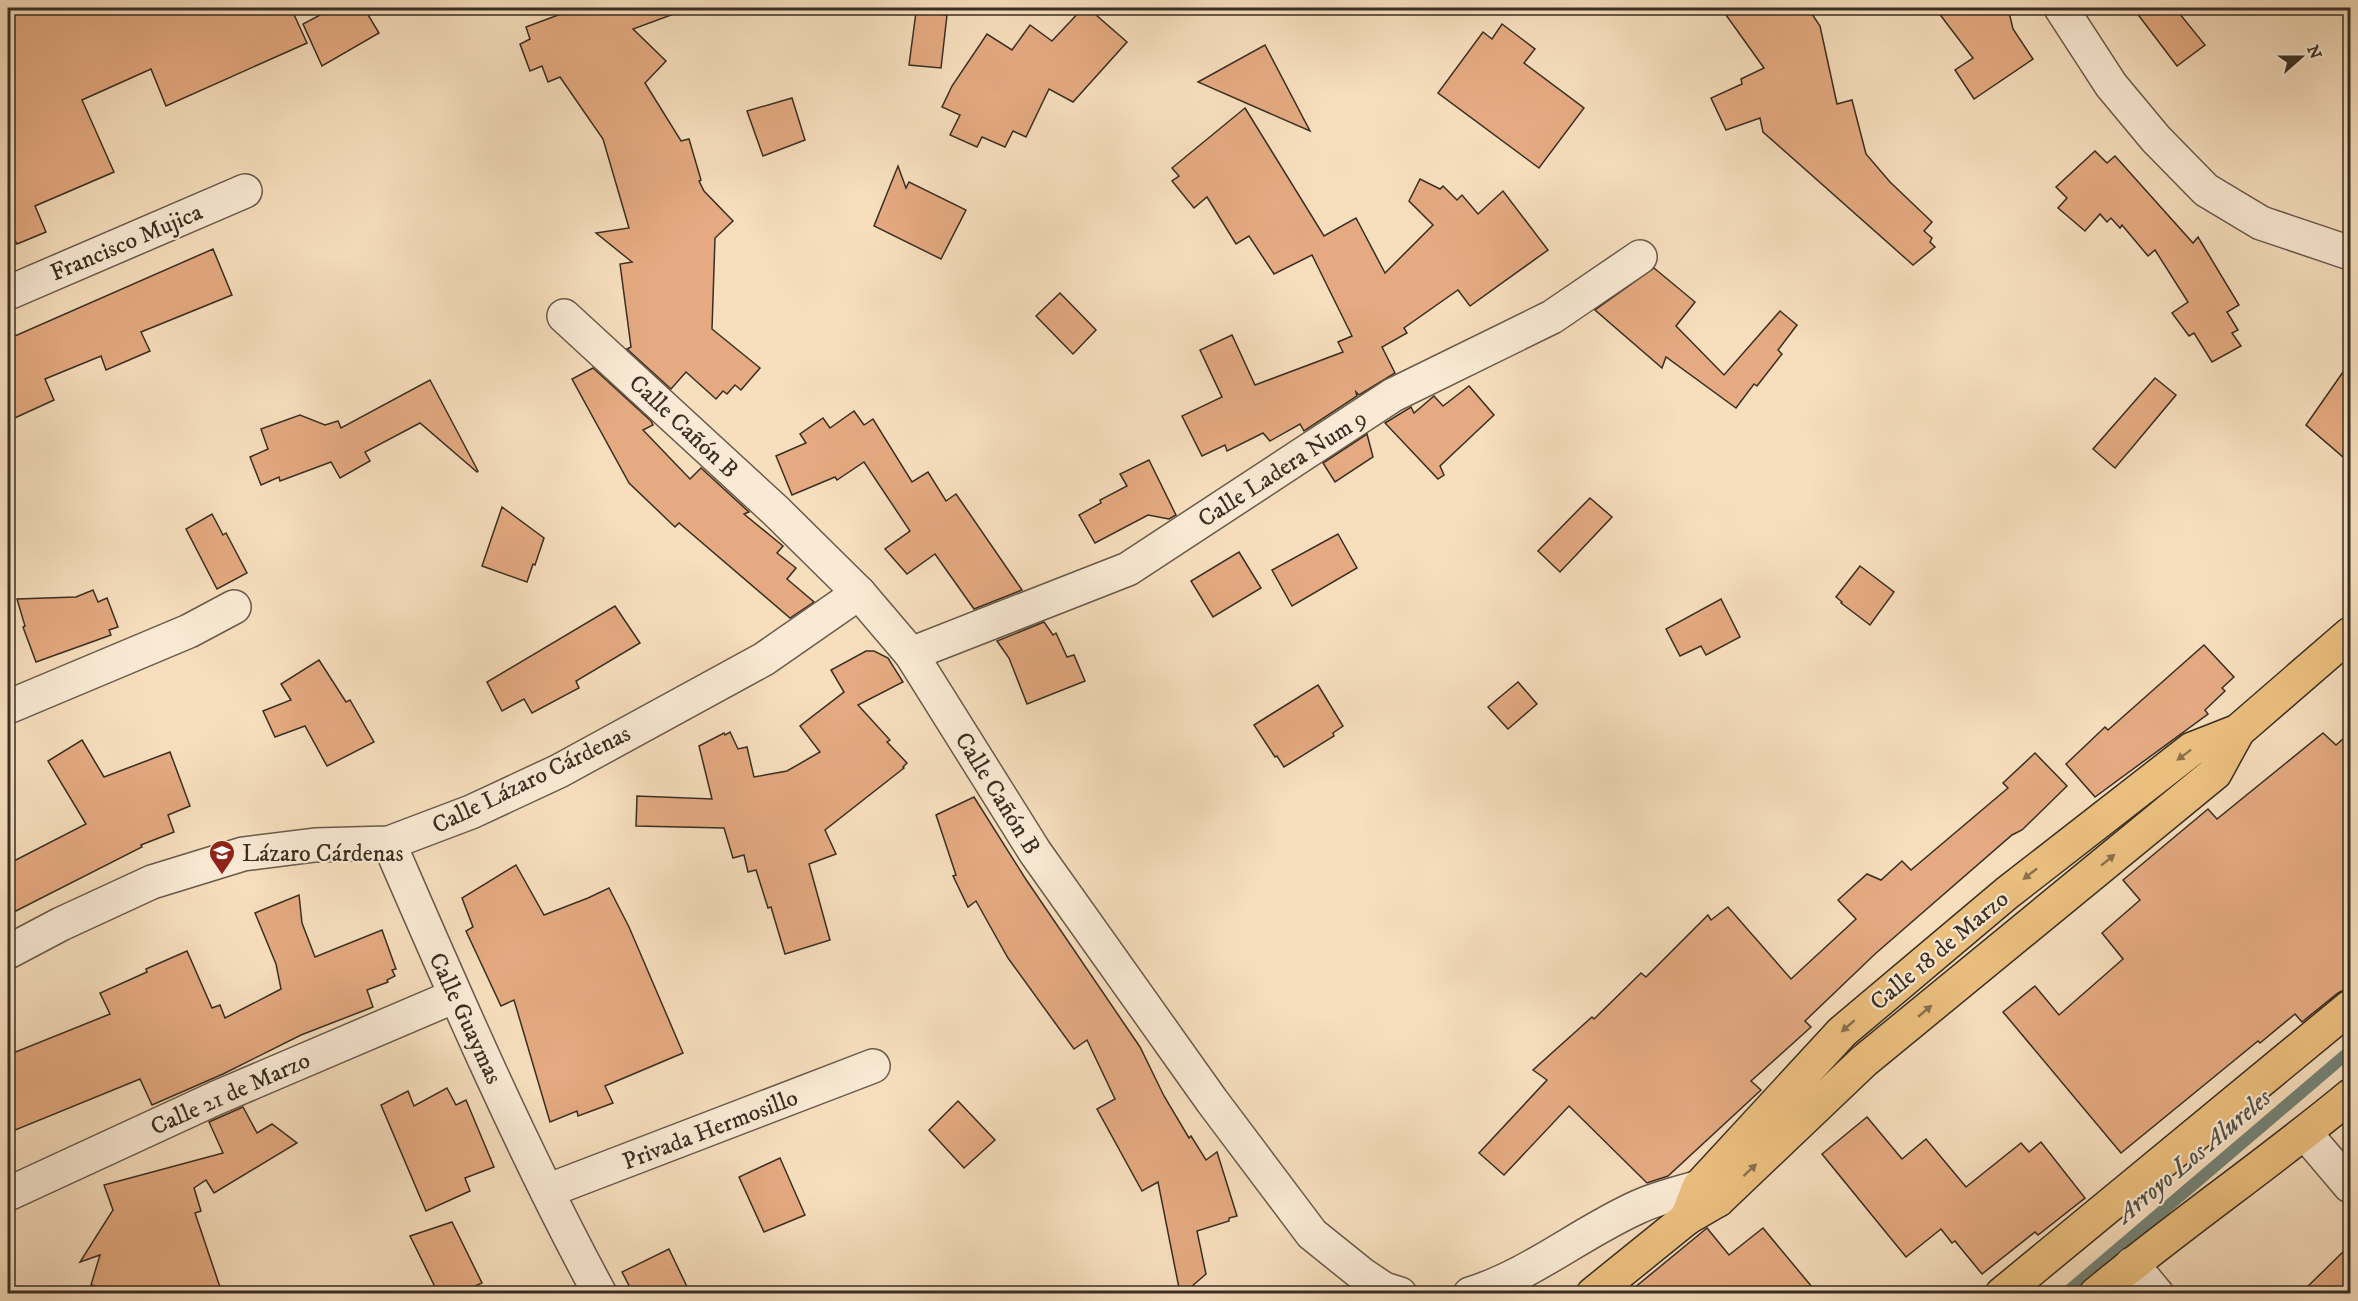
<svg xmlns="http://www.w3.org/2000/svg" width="2358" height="1301" viewBox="0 0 2358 1301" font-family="'IM FELL DW Pica',serif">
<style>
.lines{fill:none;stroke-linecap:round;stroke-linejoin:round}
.stream{stroke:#758478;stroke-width:12}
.building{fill:#e5aa81;stroke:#392e23;stroke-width:1.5}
.minor-casing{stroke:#685a4a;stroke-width:36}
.major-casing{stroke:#392e23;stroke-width:36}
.minor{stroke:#faead5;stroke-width:33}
.major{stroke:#ecc07f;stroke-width:33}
.oneway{fill:#8a704c}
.labels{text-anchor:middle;stroke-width:4.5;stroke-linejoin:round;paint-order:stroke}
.street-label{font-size:24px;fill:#392e23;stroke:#faead5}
.poi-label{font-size:24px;fill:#392e23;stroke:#faead5;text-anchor:start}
.water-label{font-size:26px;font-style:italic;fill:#525246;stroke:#faead5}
</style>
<rect width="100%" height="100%" fill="#f7dfbe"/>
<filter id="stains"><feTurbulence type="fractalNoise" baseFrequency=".00333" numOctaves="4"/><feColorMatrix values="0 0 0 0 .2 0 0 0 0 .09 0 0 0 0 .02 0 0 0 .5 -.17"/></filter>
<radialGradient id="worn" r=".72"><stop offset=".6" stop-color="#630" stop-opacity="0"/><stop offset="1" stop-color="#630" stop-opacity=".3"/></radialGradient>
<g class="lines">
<path class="stream" d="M2065 1294 2350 1051"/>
</g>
<g class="building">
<path d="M8 8H291L307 43 166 106 151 69 82 100 114 172 35 206 46 232 17 244 8 230Z"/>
<path d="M333 8H364L379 33 322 66 303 24Z"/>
<path d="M577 8H682V11L633 29 666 61 645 83 681 141 689 139 701 180 699 181 704 191 733 221 715 238 712 329 760 368 741 390 735 385 727 394 723 391 716 399 686 372 671 389 627 349 631 347 620 264 632 262 596 233 629 228 603 139 560 77 548 82 542 66 530 71 520 44 530 39 526 27Z"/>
<path d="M1083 8H1088L1127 42 1073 102 1049 89 1026 137 1013 131 1005 147 982 137 977 147 950 135 960 115 942 107 952 86 987 34 1012 50 1030 25 1052 41Z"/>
<path d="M1721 8H1808L1820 26 1837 104 1852 100 1866 154 1890 182 1932 222 1924 231 1932 238 1930 242 1935 247 1913 265 1763 132 1760 118 1726 130 1711 98 1742 84 1741 79 1764 68Z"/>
<path d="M1935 8H2008L2013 29 2033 59 1974 99 1955 70 1973 58Z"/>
<path d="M2133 8H2175L2205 45 2177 66Z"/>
<path d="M916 12 947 15 941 68 909 65Z"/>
<path d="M1502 24 1535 49 1524 63 1584 108 1539 168 1438 93 1483 32 1492 39Z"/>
<path d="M1265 45 1310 131 1198 82Z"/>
<path d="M792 98 805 140 763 156 747 111Z"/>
<path d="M1245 108 1324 236 1356 218 1385 273 1433 225 1409 201 1420 179 1440 189 1443 186 1457 200 1462 195 1478 214 1503 191 1548 250 1470 306 1458 290 1404 328 1407 333 1382 347 1395 373 1359 395 1356 392 1357 396 1304 431 1300 424 1270 441 1263 433 1227 451 1225 445 1202 456 1182 416 1222 397 1200 350 1232 335 1255 385 1343 352 1338 342 1352 336 1312 255 1274 274 1249 236 1236 244 1207 197 1194 208 1172 181 1179 176 1172 168Z"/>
<path d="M2095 151 2107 163 2115 156 2193 243 2198 237 2239 305 2227 312 2238 330 2232 333 2241 346 2212 362 2194 333 2189 336 2172 313 2188 302 2155 250 2148 256 2122 225 2120 228 2111 218 2107 222 2100 214 2085 231 2058 208 2067 198 2056 187Z"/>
<path d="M898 166 906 188 909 182 966 210 941 259 874 226Z"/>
<path d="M213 249 232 295 141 332 150 351 106 370 101 356 45 379 54 400 8 421V339Z"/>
<path d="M1654 268 1695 302 1676 326 1724 375 1780 311 1797 325 1778 350 1782 354 1757 386 1754 384 1736 408 1666 357 1662 368 1595 310Z"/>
<path d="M1060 293 1096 330 1073 354 1036 316Z"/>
<path d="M2350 362V463L2306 425Z"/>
<path d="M593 368 651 421 653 425 643 430 690 479 701 468 749 512 744 514 783 546 777 553 796 568 787 579 814 602 790 618 679 523 675 527 629 483 572 379Z"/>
<path d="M2155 378 2176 395 2115 468 2093 449Z"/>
<path d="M430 380 478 471 477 472 420 423 365 452 370 461 340 478 331 462 280 481 279 477 261 485 250 457 268 449 261 429 300 415 325 425 338 421 341 428Z"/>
<path d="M1469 386 1494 415 1440 466 1444 475 1438 479 1385 423 1411 407 1414 413 1434 396 1443 406Z"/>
<path d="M854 411 864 425 873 419 912 482 928 472 946 501 956 494 1022 590 974 609 935 554 907 574 885 549 910 531 864 462 837 480 835 477 792 495 776 456 806 443 800 434 823 418 830 428Z"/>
<path d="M1367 434 1373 457 1335 482 1323 463Z"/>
<path d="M1149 460 1176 515 1169 519 1148 515 1095 543 1079 515 1101 503 1100 500 1127 486 1120 474Z"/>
<path d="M1590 498 1612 517 1560 572 1538 551Z"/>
<path d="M502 507 544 538 535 565 533 564 527 582 482 566Z"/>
<path d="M212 514 223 535 226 533 247 573 217 589 186 529Z"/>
<path d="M1338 534 1357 568 1292 606 1272 570Z"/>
<path d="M1239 552 1261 588 1213 617 1191 581Z"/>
<path d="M1860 566 1894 592 1870 625 1841 603 1842 602 1836 597Z"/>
<path d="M93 590 98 602 107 598 118 627 109 630 111 635 36 662 23 627 25 626 17 599 76 597Z"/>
<path d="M1721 599 1740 637 1706 655 1701 646 1680 656 1666 629Z"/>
<path d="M615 606 640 643 576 681 579 688 532 713 524 699 502 711 487 682Z"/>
<path d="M1044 622 1053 635 1056 633 1067 657 1074 655 1085 681 1027 704 1009 658 997 641Z"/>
<path d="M2204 645 2234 677 2222 688 2225 691 2205 710 2208 714 2095 797 2066 764 2105 727 2108 730Z"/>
<path d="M866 651H874L888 658 903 682 858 705 890 740 887 742 907 763 903 767 904 768 825 830 836 854 809 864 830 940 785 954 771 907 768 908 756 870 748 872 744 855 733 858 724 828 636 826 637 796 712 799 699 746 724 733 725 735 730 732 738 749 747 747 754 777 787 771 820 752 800 726 844 692 831 670Z"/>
<path d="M319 660 346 702 350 700 374 742 327 766 305 726 275 737 263 711 291 700 281 684Z"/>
<path d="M1518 682 1537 704 1508 729 1488 707Z"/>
<path d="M1318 685 1343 726 1333 733 1334 736 1284 767 1277 756 1275 757 1254 725Z"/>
<path d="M2323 733 2336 745 2350 733V987L2338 993 2302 1022 2295 1014 2260 1043 2258 1041 2121 1153 2003 1012 2035 986 2059 1015 2123 959 2102 933 2140 900 2123 880 2208 809 2217 819Z"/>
<path d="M82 740 104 777 170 752 190 806 168 815 174 832 141 845 142 847 8 915V864L86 824 48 761Z"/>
<path d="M2035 753 2067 786 2022 830 2012 835 1875 954 1805 1021 1811 1027 1751 1081 1761 1090 1668 1176 1647 1183 1569 1106 1504 1175 1479 1153 1547 1080 1533 1070 1592 1017 1594 1019 1641 973 1646 977 1708 915 1711 920 1728 907 1791 979 1856 919 1838 900 1867 874 1881 880 1902 861 1911 870 2008 788 2003 783Z"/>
<path d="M974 797 1025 878 1140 1047 1164 1096 1189 1138 1191 1136 1206 1160 1217 1152 1237 1216 1229 1218V1221L1197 1231 1206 1274 1184 1293H1180L1158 1182 1142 1191 1097 1109 1115 1099 1087 1040 1074 1049 1008 958 976 901 968 907 953 876 956 875 936 815Z"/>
<path d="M516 865 544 915 588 898 609 888 629 927 683 1053 605 1086 613 1103 578 1116 577 1111 550 1122 514 1000 501 1006 466 931 473 927 462 898Z"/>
<path d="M299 895 302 923 315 957 382 930 396 969 392 970 395 976 387 980 388 982 367 990 373 1007 301 1035 223 1074 152 1105 140 1079 8 1133V1055L110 1014 100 993 147 972 146 969 187 951 212 1008 220 1005 225 1018 281 989 276 964 255 913Z"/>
<path d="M447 1088 456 1105 466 1100 494 1167 465 1178 470 1191 426 1211 381 1105 408 1091 414 1106Z"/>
<path d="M958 1101 995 1140 964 1168 929 1130Z"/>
<path d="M243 1107 257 1133 272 1124 297 1143 214 1193 206 1180 194 1188 201 1211 195 1213 222 1293H125L91 1285 100 1255 80 1262 113 1210 104 1185 223 1153 209 1122Z"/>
<path d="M1867 1117 1902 1159 1926 1139 1966 1187 2021 1143 2029 1152 2041 1142 2085 1198 2038 1235 2035 1232 1982 1274 1955 1241 1952 1243 1941 1229 1906 1257 1822 1154Z"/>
<path d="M780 1158 805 1215 764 1232 739 1177Z"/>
<path d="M452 1222 482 1283 460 1293H438L410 1236Z"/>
<path d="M1707 1228 1729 1255 1763 1228 1817 1293H1628Z"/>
<path d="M2350 1245V1293H2301Z"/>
<path d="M669 1249 690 1293H633L622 1272Z"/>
</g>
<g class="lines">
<defs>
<g id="minor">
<path d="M2061 8 2111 85 2156 139 2206 190 2261 223 2350 253"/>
<path d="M8 293 245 191"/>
<path d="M564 316 776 511 859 593 911 654 1035 852 1212 1101 1312 1234 1363 1275 1384 1289 1400 1294"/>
<path d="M911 654 1128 569 1393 395 1552 317 1640 257"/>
<path d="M8 707 189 631 234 607"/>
<path d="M389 843C455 995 521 1148 600 1294"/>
<path d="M8 952 61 924 152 882 243 854 315 845 389 843 471 812 559 771 764 659 859 593"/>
<path d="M2305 1133 2350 1186"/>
<path d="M547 1191 873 1066"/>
<path d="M8 1194 216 1098 455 996"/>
<path d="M2132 1264 2157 1294"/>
<path d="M1470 1294C1531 1275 1580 1233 1638 1207 1657 1198 1679 1193 1699 1187L1718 1200"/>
</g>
<g id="major">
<path d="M1687 1218 1699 1187 1842 1032 2007 893 2192 749 2238 731 2350 634"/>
<path d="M1593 1294 1687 1218 1718 1200 1864 1061 2215 773 2238 731"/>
<path d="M2002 1294 2350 1007"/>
<path d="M2096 1294C2179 1225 2268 1164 2350 1096"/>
</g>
</defs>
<use href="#minor" class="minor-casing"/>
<use href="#major" class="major-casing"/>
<use href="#minor" class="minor"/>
<use href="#major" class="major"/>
</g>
<defs><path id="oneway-solid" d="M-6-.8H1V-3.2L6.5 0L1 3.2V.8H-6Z" transform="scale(1.5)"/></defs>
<g class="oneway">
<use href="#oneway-solid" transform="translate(2184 755) rotate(143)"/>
<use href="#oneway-solid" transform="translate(2108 860) rotate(-39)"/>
<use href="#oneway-solid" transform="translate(2030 874) rotate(142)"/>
<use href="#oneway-solid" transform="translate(1925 1011) rotate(-40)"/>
<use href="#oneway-solid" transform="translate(1848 1026) rotate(139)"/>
<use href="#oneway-solid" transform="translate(1750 1170) rotate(-43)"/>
</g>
<defs>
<symbol id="school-pin" viewBox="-11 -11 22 30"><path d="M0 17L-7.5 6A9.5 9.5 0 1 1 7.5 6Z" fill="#8f2418" stroke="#faead5"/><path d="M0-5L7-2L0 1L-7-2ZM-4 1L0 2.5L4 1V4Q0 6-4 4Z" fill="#fff"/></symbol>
</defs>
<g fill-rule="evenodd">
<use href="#school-pin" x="207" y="838" width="30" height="40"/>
</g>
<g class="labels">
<g class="street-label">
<text transform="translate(126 242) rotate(-23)" y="8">Francisco Mujica</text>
<text transform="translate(684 426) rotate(43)" y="8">Calle Cañón B</text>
<text transform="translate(1282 468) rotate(-33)" y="8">Calle Ladera Num 9</text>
<text transform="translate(531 779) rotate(-26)" y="8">Calle Lázaro Cárdenas</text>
<text transform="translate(998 793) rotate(58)" y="8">Calle Cañón B</text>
<text transform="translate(1939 950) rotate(-40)" y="8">Calle 18 de Marzo</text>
<text transform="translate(466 1018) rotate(65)" y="8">Calle Guaymas</text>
<text transform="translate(230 1093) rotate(-24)" y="8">Calle 21 de Marzo</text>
<text transform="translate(710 1129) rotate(-21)" y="8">Privada Hermosillo</text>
</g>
<g class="poi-label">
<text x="242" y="861">Lázaro Cárdenas</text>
</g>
<g class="water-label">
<text transform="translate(2193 1155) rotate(-40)" y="9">Arroyo Los Alureles</text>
</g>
</g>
<rect width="2358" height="1301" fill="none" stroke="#f7dfbe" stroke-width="30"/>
<rect x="9" y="9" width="2340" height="1283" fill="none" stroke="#392e23" stroke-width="3"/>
<rect x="15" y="15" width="2328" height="1271" fill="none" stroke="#392e23" stroke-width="1.5"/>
<g transform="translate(2301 57) rotate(69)" stroke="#faead5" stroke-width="4.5" paint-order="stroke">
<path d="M0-4.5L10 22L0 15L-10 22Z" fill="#392e23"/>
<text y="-9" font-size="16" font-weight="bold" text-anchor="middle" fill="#392e23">N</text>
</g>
<rect width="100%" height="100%" filter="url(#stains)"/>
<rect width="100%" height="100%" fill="url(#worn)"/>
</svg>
